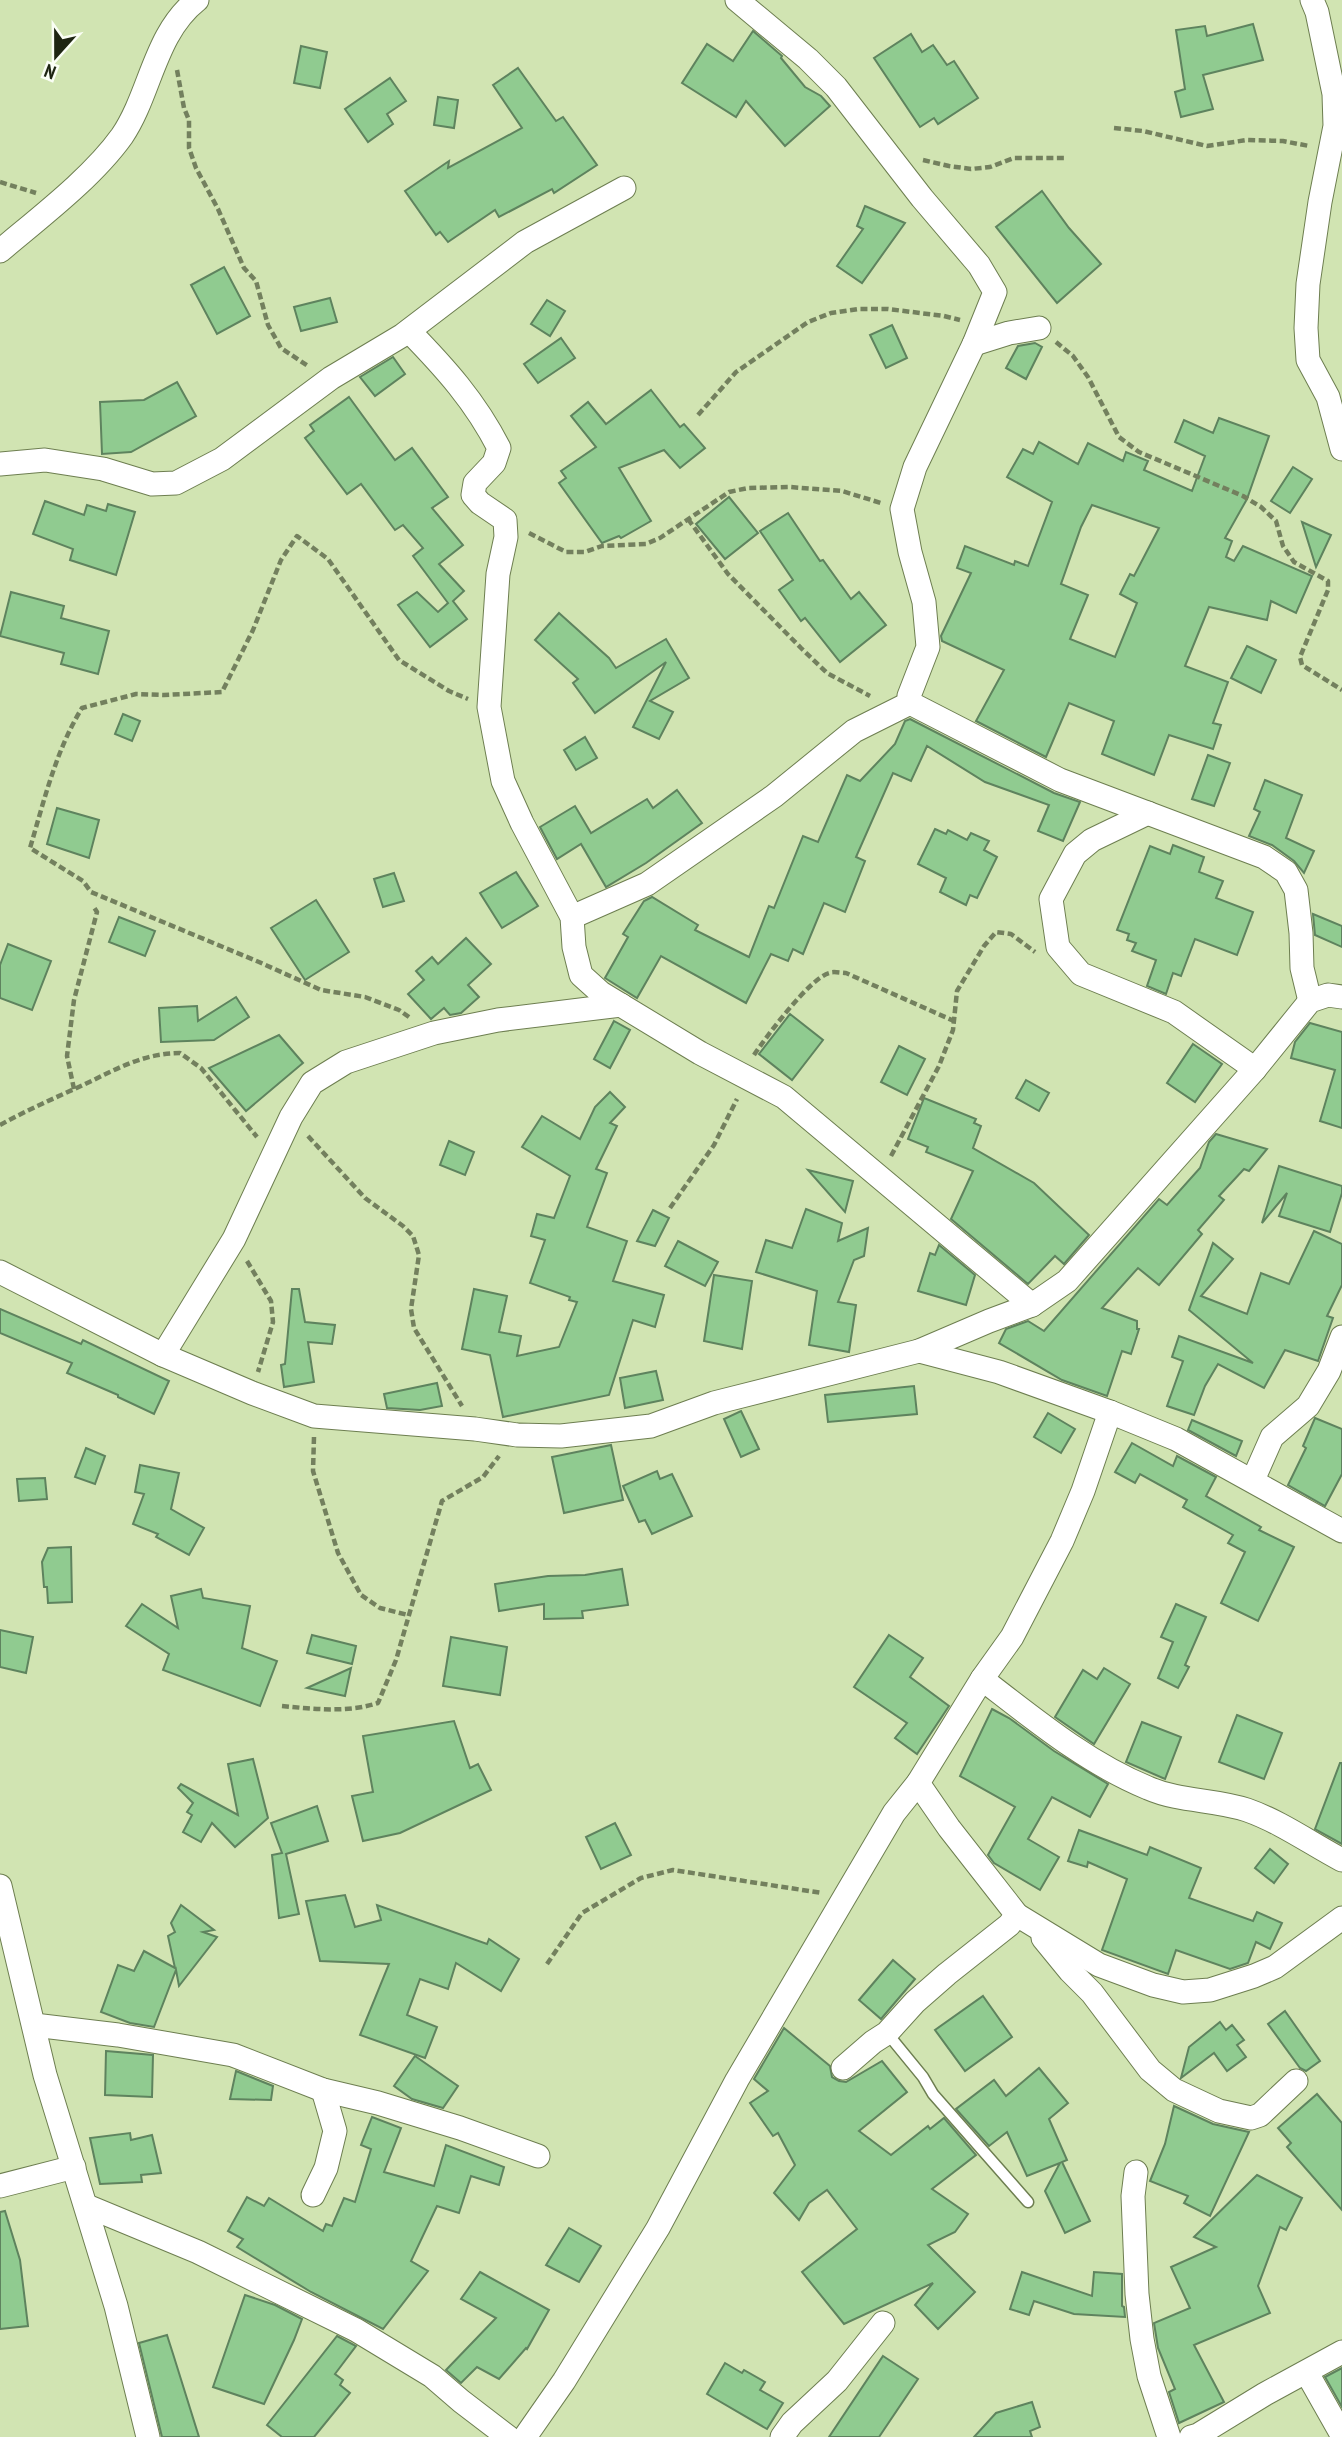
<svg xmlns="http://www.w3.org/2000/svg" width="1342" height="2437" viewBox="0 0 1342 2437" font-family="'PT Sans Narrow',sans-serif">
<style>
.building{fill:#90cb90;stroke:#5e835e;stroke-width:2;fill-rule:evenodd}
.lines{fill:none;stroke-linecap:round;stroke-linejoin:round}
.service-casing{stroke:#6d7e50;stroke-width:13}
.minor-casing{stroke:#6d7e50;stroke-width:25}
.path{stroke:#73805e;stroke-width:4.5;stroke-dasharray:7 3.5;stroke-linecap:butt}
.service{stroke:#fff;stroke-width:10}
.minor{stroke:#fff;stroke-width:23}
</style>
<rect width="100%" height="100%" fill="#d1e4b2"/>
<g class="building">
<path d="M1253 24 1263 60 1203 75 1213 109 1181 117 1175 92 1185 89 1176 30 1205 26 1207 36Z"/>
<path d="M753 31 782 56 781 58 805 87 821 96 830 106 785 146 746 101 736 117 682 83 707 44 733 61Z"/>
<path d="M911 34 922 52 933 45 947 65 954 61 978 98 938 124 934 118 920 127 874 58Z"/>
<path d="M301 46 327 52 320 88 294 83Z"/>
<path d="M518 68 556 121 563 117 597 165 554 193 552 189 499 217 495 210 448 242 440 232 436 235 405 191 449 161 448 168 522 128 493 85Z"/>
<path d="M390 78 406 101 387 114 393 124 368 142 345 109Z"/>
<path d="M438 97 458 100 454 128 434 125Z"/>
<path d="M1042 191 1069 228 1101 264 1057 303 996 227Z"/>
<path d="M865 206 905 223 862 283 837 266 863 229 857 226Z"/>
<path d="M224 267 250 316 217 334 191 285Z"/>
<path d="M330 298 337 322 301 331 294 307Z"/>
<path d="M547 300 565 311 550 336 531 324Z"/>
<path d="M892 325 907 358 886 368 870 335Z"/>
<path d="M561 338 575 358 538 383 524 364Z"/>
<path d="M1035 343 1042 347 1026 379 1006 368 1018 346Z"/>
<path d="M393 357 405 374 375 396 360 377Z"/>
<path d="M177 382 196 416 131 452 102 454 100 402 144 400Z"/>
<path d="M651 390 680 427 684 424 705 448 680 468 664 450 619 468 651 521 621 538 619 536 602 543 559 483 566 478 561 471 596 447 571 416 588 402 606 424Z"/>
<path d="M349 397 395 460 412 448 448 497 432 508 463 545 439 564 464 591 453 601 467 619 430 647 398 605 417 592 438 612 448 603 413 556 423 548 403 525 395 530 361 484 347 494 305 438 314 431 310 425Z"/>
<path d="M1219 418 1269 436 1247 499 1225 538 1232 541 1226 557 1234 561 1243 546 1312 576 1296 613 1271 601 1267 620 1209 607 1185 666 1228 682 1213 723 1221 725 1213 749 1169 735 1154 775 1102 754 1114 721 1069 703 1046 757 976 721 1004 670 942 641 941 636 971 573 957 568 965 546 1014 565 1015 561 1028 566 1052 502 1007 477 1023 449 1033 454 1039 442 1078 464 1088 443 1123 461 1126 452 1148 461 1144 470 1192 491 1205 456 1175 442 1184 420 1213 433ZM1092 505 1159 528 1134 576 1130 574 1120 594 1137 603 1115 657 1070 639 1088 595 1061 584 1081 527Z"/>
<path d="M1293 467 1312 479 1290 513 1271 501Z"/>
<path d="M729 497 758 533 725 559 696 524Z"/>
<path d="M45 501 84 515 87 505 106 511 108 504 135 512 116 575 70 560 73 549 33 534Z"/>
<path d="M788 513 820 561 823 560 851 599 859 592 886 625 840 662 805 618 801 621 779 590 793 580 760 531Z"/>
<path d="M1302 522 1331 535 1316 567Z"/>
<path d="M11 592 64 606 61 618 109 631 98 674 61 664 64 653 0 636Z"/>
<path d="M559 613 609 658 616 668 666 639 689 678 650 701 673 712 659 739 633 727 666 662 595 713 573 683 578 679 535 640Z"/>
<path d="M1247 646 1276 660 1261 693 1231 678Z"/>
<path d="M123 714 140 721 132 741 115 734Z"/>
<path d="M910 719 1054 793 1080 802 1063 841 1038 831 1049 805 985 782 927 746 911 781 893 773 856 857 865 861 845 912 824 903 803 954 793 949 788 961 771 954 746 1003 661 956 637 998 605 978 628 937 623 934 644 901 652 897 698 925 695 930 749 957 769 906 774 908 803 836 818 842 847 775 860 781 895 744 905 721Z"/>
<path d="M585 737 597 758 576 770 564 750Z"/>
<path d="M1208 755 1230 763 1214 806 1192 799Z"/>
<path d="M1265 780 1302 795 1286 838 1314 851 1304 873 1294 861 1272 845 1249 836 1260 812 1254 809Z"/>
<path d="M677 790 702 823 646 863 606 887 581 844 557 859 540 827 575 806 591 833 647 799 653 808Z"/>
<path d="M57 808 99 820 89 858 47 844Z"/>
<path d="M935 829 946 834 948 830 967 840 971 833 989 841 984 850 997 857 977 898 970 895 966 905 940 892 946 878 918 864Z"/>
<path d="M1173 845 1204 857 1199 872 1223 881 1216 898 1253 912 1237 955 1195 939 1181 976 1173 973 1166 994 1147 986 1156 960 1132 951 1136 943 1127 940 1129 934 1117 930 1150 846 1170 854Z"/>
<path d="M516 872 538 906 502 928 480 893Z"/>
<path d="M394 873 404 901 383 907 374 879Z"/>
<path d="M316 900 349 952 305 980 271 928Z"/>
<path d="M1313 914 1342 926V947L1315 935Z"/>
<path d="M119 917 155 931 145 956 109 942Z"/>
<path d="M466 938 491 964 468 985 479 997 461 1013 450 1015 444 1008 431 1019 408 994 424 980 416 971 432 957 438 964Z"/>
<path d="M8 944 51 961 32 1010 0 998V965Z"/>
<path d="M236 997 249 1017 214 1040 161 1042 159 1008 197 1006 198 1021Z"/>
<path d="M790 1014 823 1040 792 1080 759 1054Z"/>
<path d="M614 1021 630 1030 610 1068 594 1059Z"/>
<path d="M1310 1023 1342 1032V1128L1320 1121 1335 1070 1291 1058 1295 1042Z"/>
<path d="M279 1035 303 1063 246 1111 209 1068Z"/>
<path d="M1193 1044 1222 1064 1195 1102 1167 1083Z"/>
<path d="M899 1046 925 1059 907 1095 881 1082Z"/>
<path d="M1026 1080 1049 1093 1039 1111 1016 1098Z"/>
<path d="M610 1092 625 1107 610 1123 617 1126 596 1169 607 1173 587 1227 627 1241 613 1281 664 1295 655 1327 633 1320 609 1395 503 1417 490 1355 462 1349 474 1289 507 1296 499 1332 521 1336 517 1356 559 1347 577 1302 569 1300 570 1297 530 1283 545 1240 531 1236 537 1214 554 1218 570 1176 522 1147 542 1116 580 1139 595 1107Z"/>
<path d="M924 1098 976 1119 974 1123 981 1126 973 1148 1034 1183 1089 1235 1064 1264 1055 1256 1028 1284 951 1219 973 1171 926 1152 928 1147 908 1139Z"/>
<path d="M1216 1134 1267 1149 1249 1171 1244 1169 1219 1196 1224 1200 1198 1230 1202 1234 1159 1285 1138 1268 1102 1308 1137 1321V1329H1139L1131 1354 1122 1351 1107 1396 1062 1380 999 1343 1006 1329 1028 1321 1044 1331 1159 1199 1167 1205 1200 1168 1209 1142Z"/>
<path d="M449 1141 474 1152 465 1175 440 1165Z"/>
<path d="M1279 1166 1342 1186V1193L1330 1232 1279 1216 1287 1193 1262 1223Z"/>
<path d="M808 1170 853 1181 845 1212Z"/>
<path d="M806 1209 842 1223 838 1241 868 1228 864 1256 854 1260 838 1302 856 1305 849 1352 809 1345 817 1291 756 1272 766 1240 792 1248Z"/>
<path d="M653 1210 669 1218 655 1246 637 1241Z"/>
<path d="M1314 1231 1342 1244V1285L1327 1316 1333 1318 1318 1361 1285 1350 1264 1388 1218 1364 1205 1386 1194 1415 1167 1406 1183 1361 1172 1357 1179 1336 1253 1363 1189 1310 1213 1243 1233 1259 1201 1296 1247 1314 1261 1273 1289 1284Z"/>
<path d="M678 1241 718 1262 705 1286 665 1266Z"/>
<path d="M939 1245 975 1275 966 1305 918 1291 930 1253 935 1255Z"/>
<path d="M714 1275 752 1281 742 1349 704 1341Z"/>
<path d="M292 1289H299L305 1322 335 1325 332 1344 308 1342 314 1382 284 1387 281 1365 285 1364Z"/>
<path d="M0 1309 81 1344 83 1340 169 1381 154 1414 118 1397V1395L67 1373 72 1363 0 1333Z"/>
<path d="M656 1371 663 1400 625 1408 620 1378Z"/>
<path d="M437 1383 442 1406 420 1410 387 1408 384 1394Z"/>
<path d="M914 1386 917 1414 828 1422 825 1395Z"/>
<path d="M741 1411 759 1449 741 1457 724 1419Z"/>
<path d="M1048 1413 1075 1429 1061 1453 1034 1437Z"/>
<path d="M1315 1418 1342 1429V1474L1325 1506 1288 1485 1306 1448 1303 1446Z"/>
<path d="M1192 1420 1242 1441 1236 1456 1188 1430Z"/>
<path d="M1132 1443 1173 1466 1177 1456 1216 1477 1206 1496 1261 1527 1259 1530 1294 1547 1258 1621 1221 1603 1245 1552 1228 1543 1233 1535 1183 1507 1187 1500 1140 1474 1135 1483 1115 1472Z"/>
<path d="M611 1445 623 1500 564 1513 552 1457Z"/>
<path d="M86 1448 105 1456 95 1484 75 1477Z"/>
<path d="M140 1465 179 1473 171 1509 204 1528 189 1555 156 1537 158 1534 133 1524 144 1494 135 1492Z"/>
<path d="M657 1471 660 1479 672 1474 692 1516 652 1534 645 1520 639 1522 623 1486Z"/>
<path d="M45 1478 47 1499 19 1501 17 1479Z"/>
<path d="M71 1547 72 1602 48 1603 47 1587H44L42 1562 48 1548Z"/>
<path d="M622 1569 628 1605 582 1611 583 1618 544 1619V1604L499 1611 495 1584 548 1576 585 1575Z"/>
<path d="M201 1589 203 1598 250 1606 242 1648 277 1661 260 1706 163 1670 169 1654 126 1626 142 1604 178 1628 171 1596Z"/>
<path d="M1176 1604 1206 1617 1185 1665 1189 1667 1178 1688 1158 1678 1173 1642 1161 1637Z"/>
<path d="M0 1630 33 1637 26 1673 0 1667Z"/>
<path d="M312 1635 356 1646 352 1664 307 1653Z"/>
<path d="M889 1635 923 1658 910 1677 949 1706 917 1754 895 1738 907 1723 854 1687Z"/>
<path d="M451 1637 507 1647 500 1695 443 1686Z"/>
<path d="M351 1668 345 1696 307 1688Z"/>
<path d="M1104 1668 1130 1684 1094 1744 1055 1717 1083 1670 1097 1679Z"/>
<path d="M992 1709 1009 1718 1054 1751 1108 1784 1090 1817 1052 1797 1028 1839 1059 1857 1040 1890 994 1863 988 1855 1015 1807 960 1776Z"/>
<path d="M1237 1715 1282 1733 1264 1779 1219 1762Z"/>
<path d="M454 1721 470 1768 478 1764 491 1790 400 1833 363 1841 352 1796 373 1792 363 1736Z"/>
<path d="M1142 1722 1181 1737 1165 1779 1126 1762Z"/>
<path d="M253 1759 268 1818 235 1847 212 1823 201 1842 183 1832 192 1815 187 1812 193 1803 178 1788 181 1784 238 1815 228 1764Z"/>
<path d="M1340 1763H1342V1844L1315 1829Z"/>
<path d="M317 1806 328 1841 286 1854 299 1914 279 1918 272 1855 282 1853 271 1823Z"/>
<path d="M615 1823 631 1855 601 1869 586 1837Z"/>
<path d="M1079 1830 1147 1855 1150 1847 1201 1868 1189 1898 1253 1921 1257 1912 1282 1923 1270 1949 1256 1942 1248 1963 1230 1969 1176 1950 1168 1974 1102 1950 1127 1879 1088 1862 1087 1867 1068 1861Z"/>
<path d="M1270 1849 1288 1864 1274 1883 1255 1868Z"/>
<path d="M345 1895 355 1927 381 1920 377 1905 487 1944 489 1939 519 1959 501 1991 456 1963 448 1989 420 1979 407 2015 437 2027 425 2058 360 2035 389 1964 320 1961 306 1901Z"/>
<path d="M181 1905 214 1930 203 1932 217 1937 179 1986 176 1970 154 2027 130 2023 101 2012 118 1965 134 1971 144 1951 175 1968 168 1936 175 1932 171 1923Z"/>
<path d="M893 1960 915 1979 881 2019 859 2000Z"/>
<path d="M983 1996 1012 2037 965 2071 935 2030Z"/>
<path d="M1285 2011 1320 2061 1306 2071 1300 2068 1268 2024Z"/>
<path d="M1220 2022 1226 2030 1232 2025 1244 2040 1237 2045 1246 2057 1227 2071 1214 2053 1181 2078 1189 2047Z"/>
<path d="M784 2028 830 2066 832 2077 839 2081 846 2082 882 2061 907 2092 859 2131 891 2155 928 2126 930 2129 944 2118 976 2155 932 2189 968 2214 955 2232 928 2245 975 2292 938 2329 915 2305 933 2283 844 2324 802 2272 857 2229 827 2190 809 2203 799 2220 774 2193 795 2165 778 2133 773 2136 750 2103 768 2091 754 2079Z"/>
<path d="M106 2051 153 2055 152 2097 105 2095Z"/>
<path d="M415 2056 458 2086 443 2108 412 2099 394 2086Z"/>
<path d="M1039 2068 1068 2103 1049 2119 1067 2160 1062 2162 1090 2221 1065 2233 1045 2191 1060 2163 1027 2176 1007 2132 989 2146 956 2109 994 2080 1006 2096Z"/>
<path d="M236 2071 273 2086 271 2100 230 2099Z"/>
<path d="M1317 2094 1342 2123V2210L1287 2147 1291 2143 1278 2128Z"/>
<path d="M1174 2106 1213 2124 1249 2132 1210 2216 1184 2203 1188 2196 1150 2181 1165 2144Z"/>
<path d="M372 2117 401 2128 384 2172 434 2186 446 2145 504 2167 499 2185 471 2176 459 2213 437 2206 411 2261 428 2271 383 2329 311 2292 237 2247 243 2239 228 2231 247 2197 264 2206 269 2198 323 2231 326 2224 332 2226 344 2198 355 2202 371 2149 361 2145Z"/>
<path d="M130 2133 131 2140 152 2135 161 2173 141 2175 142 2182 100 2184 90 2138Z"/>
<path d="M1257 2175 1302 2198 1286 2230 1280 2227 1258 2286 1270 2313 1194 2345 1224 2402 1179 2423 1169 2392 1175 2389 1158 2348 1154 2323 1190 2308 1171 2267 1216 2247 1194 2237Z"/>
<path d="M5 2211 20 2260 28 2326 0 2329V2212Z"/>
<path d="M569 2228 601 2246 579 2282 546 2265Z"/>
<path d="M480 2272 549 2310 527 2349 526 2348 499 2379 477 2367 461 2383 446 2370 496 2318 461 2299Z"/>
<path d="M1022 2272 1092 2296 1094 2272 1122 2274V2306L1124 2307 1125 2317 1074 2314 1034 2301 1029 2315 1010 2309Z"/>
<path d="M245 2295 275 2305 302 2319 294 2340 264 2404 213 2387Z"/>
<path d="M167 2335 174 2357 199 2437H162L139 2343Z"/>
<path d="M337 2336 356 2346 335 2374 343 2380 340 2385 350 2393 314 2437H282L267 2425Z"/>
<path d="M883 2356 918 2379 879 2437H829Z"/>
<path d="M725 2363 742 2373 744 2370 765 2382 760 2390 783 2403 767 2429 707 2394Z"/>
<path d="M1342 2368V2407L1325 2377Z"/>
<path d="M1032 2402 1040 2427 1030 2431 1032 2437H974L996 2413Z"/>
</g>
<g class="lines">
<defs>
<path id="service" d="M887 2033 923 2077 933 2094 1028 2202"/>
<g id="minor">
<path d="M737 0 808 59 836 87 922 198 979 265 995 292 974 344 915 467 902 509 910 552 924 602 928 647 909 696 910 703 1060 780 1264 857 1286 872 1296 890 1301 933 1302 968 1310 1001"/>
<path d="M1312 0 1317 12 1334 94 1335 126 1320 202 1308 284 1306 328 1308 360 1328 397 1342 449"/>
<path d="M0 251C39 218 92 178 122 136 151 93 154 34 197 0"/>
<path d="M409 331C445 368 475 401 499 448L494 463 475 483 473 495 480 503 505 520 506 537 498 574 489 707 503 781 522 823 572 917 574 947 581 975 601 993 700 1053 784 1097 1032 1305"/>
<path d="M974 344 1009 333 1039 328"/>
<path d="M0 464 45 460 103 469 152 484 176 483 222 459 331 378 403 335 525 242 624 188"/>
<path d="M1148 813 1092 840 1075 854 1051 899 1058 947 1081 974 1174 1012 1255 1069"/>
<path d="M572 917 647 884 774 796 854 731 910 703"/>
<path d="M0 1272 163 1355 252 1393 314 1416 475 1429 517 1435 561 1436 651 1426 714 1403 919 1351 999 1372 1110 1412 1176 1439 1342 1531"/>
<path d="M919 1351 989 1321 1032 1305 1067 1281 1255 1069 1310 1001 1328 995 1342 997"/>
<path d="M163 1355 234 1239 291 1117 312 1083 346 1062 434 1033 498 1020 621 1005"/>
<path d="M1253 1480 1272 1437 1308 1406 1329 1371 1342 1337"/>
<path d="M982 1679C1034 1719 1087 1763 1148 1788 1180 1802 1214 1799 1247 1810 1281 1822 1310 1843 1342 1860"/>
<path d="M918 1783 949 1828 1017 1915 1099 1965 1153 1985 1183 1992 1210 1990 1254 1976 1275 1967 1342 1918"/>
<path d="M0 1886 45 2075 116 2306 148 2437"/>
<path d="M1043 1938 1070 1971 1092 1993 1150 2070 1174 2090 1219 2111 1251 2118 1260 2115 1296 2081"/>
<path d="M34 2025 118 2035 233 2055 323 2090 378 2103 460 2128 538 2156"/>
<path d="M843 2068 873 2042 887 2033 915 2002 947 1974 1009 1925 1017 1915"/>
<path d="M1136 2172 1133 2196 1137 2294 1142 2339 1149 2376 1169 2437"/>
<path d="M0 2186 74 2167"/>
<path d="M313 2195 326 2168 335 2131 323 2090"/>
<path d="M87 2206 198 2252 356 2330 432 2376 461 2401 508 2437"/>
<path d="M1307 2373 1342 2435"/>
<path d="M525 2437 564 2381 658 2228 737 2080 894 1813 918 1783 982 1679 1012 1637 1062 1541 1083 1491 1110 1412"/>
<path d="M782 2437 792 2423 837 2381 883 2323"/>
<path d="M1191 2437 1198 2435 1265 2394 1342 2352"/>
</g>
</defs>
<use href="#service" class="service-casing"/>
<use href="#minor" class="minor-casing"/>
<g class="path">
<path d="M177 70 184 108 189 120V148L196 168 218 209 244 268 256 281 268 325 281 348 308 366"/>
<path d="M1114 128 1143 131 1207 146 1247 140 1283 141 1309 146"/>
<path d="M923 160 949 166 971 169 990 167 1014 158H1064"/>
<path d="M0 182 36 193"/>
<path d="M1056 342 1073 356 1088 377 1119 437 1139 452 1243 496 1261 507 1276 521 1283 546 1294 562 1328 581V590L1300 657 1302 665 1342 690"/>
<path d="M698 415 736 372 808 322 831 313 858 309H888L944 316 960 320"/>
<path d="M688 519 728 574 801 648 827 673 870 696"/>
<path d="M529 533 566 552H585L602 546 646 544 660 538 729 492 748 488 790 487 842 491 881 503"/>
<path d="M409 1017 399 1010 365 997 321 990 259 962 91 892 83 881 30 848C44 801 56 750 82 708L136 694 164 695 222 692 253 630 281 560 297 536 328 559 399 660 449 691 468 699"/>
<path d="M754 1055C766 1037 809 979 829 973 833 971 841 973 846 973L954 1021"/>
<path d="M74 1089 67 1056 74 1000 97 912 93 906"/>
<path d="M0 1125C27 1110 55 1098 83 1085 115 1070 143 1053 180 1053L201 1068 257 1137"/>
<path d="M308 1136 365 1198 403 1226 413 1236 419 1255 411 1309 414 1328 462 1406"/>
<path d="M891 1156 939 1066 953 1030 957 991 984 946 996 932 1011 934 1035 952"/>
<path d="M670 1208 714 1145 737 1099"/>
<path d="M247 1261 271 1301 273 1322 258 1372"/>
<path d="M314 1437 313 1471 338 1553 361 1595 380 1608 408 1615"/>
<path d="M282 1706C314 1709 347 1713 378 1703L396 1660 442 1501 483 1477 499 1456"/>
<path d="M547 1964 582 1913 641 1878 673 1870 822 1893"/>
</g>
<use href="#service" class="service"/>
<use href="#minor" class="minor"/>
</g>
<g transform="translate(56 56) rotate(201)" stroke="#fafef4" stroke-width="5" paint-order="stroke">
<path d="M0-5L12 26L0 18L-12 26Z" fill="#1e2512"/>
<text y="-10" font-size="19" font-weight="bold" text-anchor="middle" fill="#1e2512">N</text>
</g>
</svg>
